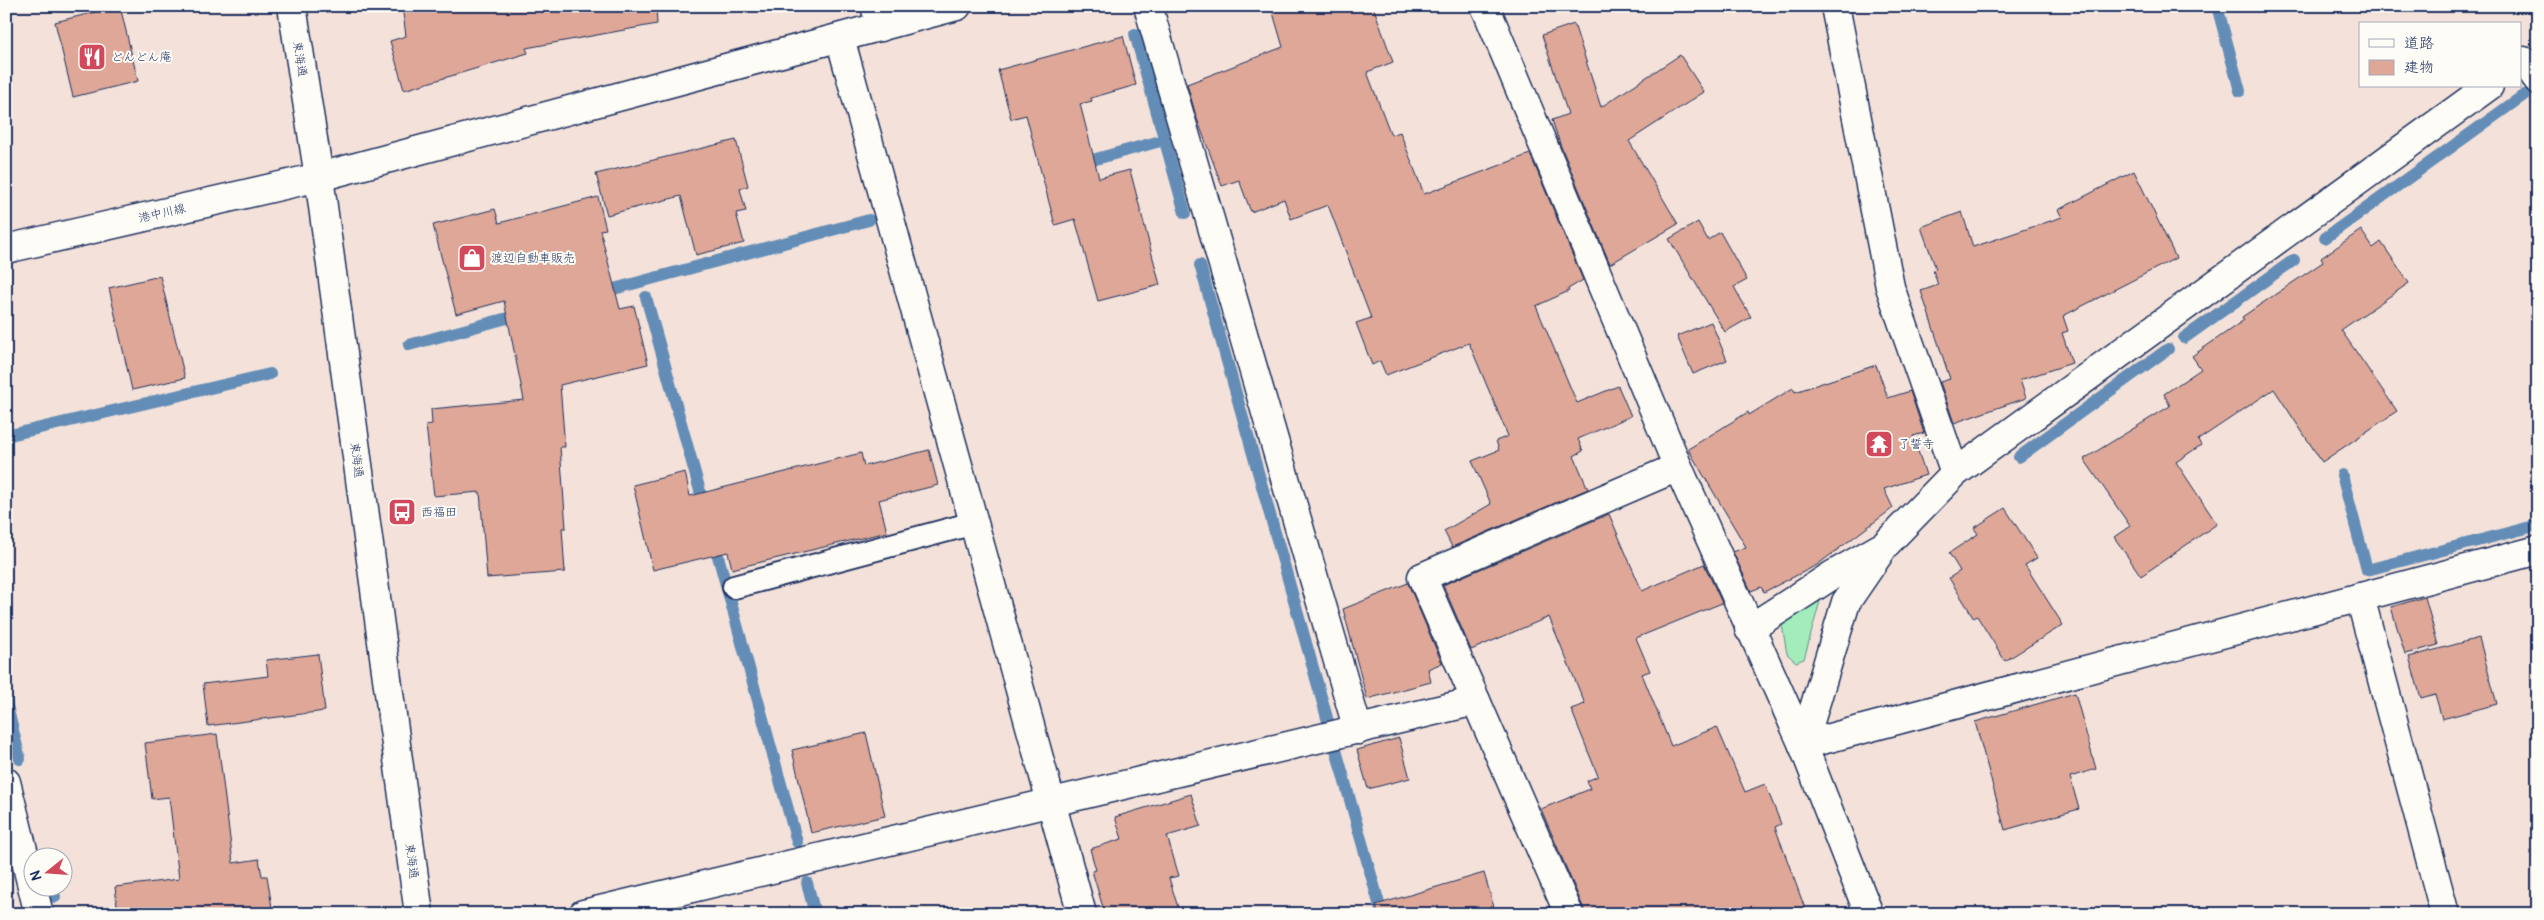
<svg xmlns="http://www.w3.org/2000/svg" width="2544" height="920" viewBox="0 0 2544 920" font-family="Pangolin,'Klee One',sans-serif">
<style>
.green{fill:#a3edbb;stroke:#5f8e8c}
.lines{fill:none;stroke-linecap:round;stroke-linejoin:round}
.stream{stroke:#648db7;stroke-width:12}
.building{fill:#dea797;stroke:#1b2f5e}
.lane-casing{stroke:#1b2f5e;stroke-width:26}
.street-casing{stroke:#1b2f5e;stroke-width:31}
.secondary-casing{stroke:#1b2f5e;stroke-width:31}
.primary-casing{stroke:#1b2f5e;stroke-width:31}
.lane{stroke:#fdfcf7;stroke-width:22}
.street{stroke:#fdfcf7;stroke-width:28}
.secondary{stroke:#fdfcf7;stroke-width:28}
.primary{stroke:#fdfcf7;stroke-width:28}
.labels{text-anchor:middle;stroke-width:4;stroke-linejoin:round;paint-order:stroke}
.poi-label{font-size:12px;fill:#1b2f5e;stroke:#fdfcf7;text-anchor:start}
.street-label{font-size:12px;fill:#1b2f5e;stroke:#fdfcf7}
</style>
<rect width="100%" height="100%" fill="#f4e2da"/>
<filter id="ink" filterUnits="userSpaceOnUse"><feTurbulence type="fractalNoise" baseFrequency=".02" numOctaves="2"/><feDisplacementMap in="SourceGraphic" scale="10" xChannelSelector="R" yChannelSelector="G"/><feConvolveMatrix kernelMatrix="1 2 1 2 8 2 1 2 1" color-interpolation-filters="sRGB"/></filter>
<g filter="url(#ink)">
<path class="green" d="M1820 601 1804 659 1796 662 1787 654 1781 619Z"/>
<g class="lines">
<g class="stream">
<path d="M2217 6 2240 91"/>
<path d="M1135 34 1185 213"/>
<path d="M1078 164 1164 140"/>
<path d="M2325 238 2524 95"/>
<path d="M1200 265 1382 914"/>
<path d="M599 293 869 220"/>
<path d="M646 297 705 509"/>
<path d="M2184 338 2294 260"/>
<path d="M409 345 522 314"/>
<path d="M6 436 270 374"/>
<path d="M2019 457 2168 349"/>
<path d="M2342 475 2367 570 2538 525"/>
<path d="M713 538 797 842"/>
<path d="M6 702 20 759"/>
<path d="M807 883 815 914"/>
<path d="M53 888 55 897"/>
</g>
</g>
<g class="building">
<path d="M120 6 138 81 73 97 55 22Z"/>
<path d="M402 6H656L657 24 526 48 528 53 404 90 390 41 406 36Z"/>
<path d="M1271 6H1373L1393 62 1367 72 1391 135 1400 132 1424 194 1530 154 1583 280 1568 289 1569 291 1536 306 1577 403 1618 386 1631 416 1578 439 1583 451 1574 456 1588 489 1452 547 1444 531 1491 504 1472 461 1499 450 1496 441 1508 436 1469 343 1386 375 1380 361 1372 365 1356 323 1371 318 1328 205 1291 219 1284 199 1251 212 1239 180 1222 186 1196 116 1187 84 1283 47Z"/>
<path d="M1574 24 1601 107 1680 55 1704 92 1629 141 1678 224 1610 264 1560 144 1552 120 1568 114 1542 35Z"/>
<path d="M1123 36 1136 85 1091 98 1092 101 1080 104 1099 178 1130 170 1160 285 1098 301 1075 219 1055 225 1026 115 1011 119 998 70Z"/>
<path d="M736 140 748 186 740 189 746 211 736 213 744 243 696 255 681 196 607 215 596 174Z"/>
<path d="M2134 171 2176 258 2063 316 2068 331 2062 333 2072 363 2020 380 2026 398 1954 423 1940 382 1950 379 1921 291 1938 285 1933 270 1936 269 1921 227 1962 212 1973 247 2062 217 2058 210Z"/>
<path d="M598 197 606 229 600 230 620 309 634 306 648 364 560 385 565 447H560L566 528H562L565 572 487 578 480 492 434 496 426 425 432 424 431 409 524 400 504 301 456 314 433 225 495 209 499 223Z"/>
<path d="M1698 222 1708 240 1720 232 1747 280 1734 287 1751 317 1725 332 1669 239Z"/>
<path d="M2361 230 2373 248 2381 242 2409 283 2341 330 2397 411 2322 462 2274 389 2198 440 2201 445 2176 462 2217 524 2141 576 2114 537 2130 526 2084 459 2170 406 2164 394 2201 369 2192 356 2244 320 2242 317 2323 262 2321 258Z"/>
<path d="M160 276 185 378 132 390 109 288Z"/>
<path d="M1711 322 1727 360 1693 374 1677 336Z"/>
<path d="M1876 365 1888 398 1910 391 1924 433 1913 436 1926 475 1884 489 1893 508 1817 565 1764 592 1761 587 1751 591 1733 552 1746 547 1688 449 1748 412 1749 415 1793 388 1795 392Z"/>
<path d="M929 450 938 485 879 500 887 532 732 569 728 552 653 570 633 485 685 472 690 496 861 453 864 466Z"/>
<path d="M2005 508 2037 558 2025 565 2063 625 2005 661 1977 616 1974 618 1949 578 1960 571 1949 553 1978 534 1974 528Z"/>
<path d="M1609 514 1642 591 1704 564 1722 603 1636 638 1650 671 1642 674 1671 746 1717 727 1745 792 1765 784 1781 824 1775 827 1807 914H1586L1541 809 1590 789 1587 781 1598 776 1571 709 1585 704 1549 617 1471 650 1443 585Z"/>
<path d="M1408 583 1442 663 1428 669 1431 682 1367 699 1343 609Z"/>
<path d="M2425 597 2438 645 2405 654 2391 607Z"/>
<path d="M2479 638 2497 704 2442 719 2435 694 2421 698 2409 657Z"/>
<path d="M318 654 325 711 208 726 203 684 268 676 266 660Z"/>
<path d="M2075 693 2096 769 2070 777 2079 809 2005 830 1975 722Z"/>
<path d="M866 733 885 816 811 833 792 750Z"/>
<path d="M217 734 233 863 259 859 262 876H267L273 914H192L191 909 149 914H118L115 887 179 879 169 797 152 799 145 743Z"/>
<path d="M1399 738 1410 778 1368 789 1357 750Z"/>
<path d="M1191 794 1201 826 1167 836 1179 876 1169 878 1180 914H1105L1092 871 1096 870 1090 849 1122 839 1115 817Z"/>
<path d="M1484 873 1496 914H1378L1376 905Z"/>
</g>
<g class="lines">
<defs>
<path id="lane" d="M734 587 974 523"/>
<g id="street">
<path d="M875 6 881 27"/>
<path d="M1148 6 1358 730"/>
<path d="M1485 6 1678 467 1803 745 1869 914"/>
<path d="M1835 6 1890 287 1955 473"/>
<path d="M840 38 1082 914"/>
<path d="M2524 61 2538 80"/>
<path d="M2360 597 2445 914"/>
<path d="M1749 629 1831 576 1880 548"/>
<path d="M1803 745 1846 602 1885 545 1955 473 2489 86"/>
<path d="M1803 745 2538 550"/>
<path d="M6 782 39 914"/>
<path d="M583 914 1476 701"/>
<path d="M1569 914 1422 577 1678 467"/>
</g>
<path id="secondary" d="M6 249 319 177 957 6"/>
<path id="primary" d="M292 6 319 177 419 914"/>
</defs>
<use href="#lane" class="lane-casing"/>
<use href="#street" class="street-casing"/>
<use href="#secondary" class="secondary-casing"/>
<use href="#primary" class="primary-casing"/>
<use href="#lane" class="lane"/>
<use href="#street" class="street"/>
<use href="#secondary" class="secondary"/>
<use href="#primary" class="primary"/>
</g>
</g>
<defs>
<symbol id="restaurant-square" viewBox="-11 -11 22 22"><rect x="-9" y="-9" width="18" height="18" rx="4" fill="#d1495b" stroke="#fdfcf7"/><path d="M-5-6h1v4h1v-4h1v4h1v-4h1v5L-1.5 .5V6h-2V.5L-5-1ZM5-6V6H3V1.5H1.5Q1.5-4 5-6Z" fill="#fff"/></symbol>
<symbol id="shop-square" viewBox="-11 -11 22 22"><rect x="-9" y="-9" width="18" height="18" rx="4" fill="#d1495b" stroke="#fdfcf7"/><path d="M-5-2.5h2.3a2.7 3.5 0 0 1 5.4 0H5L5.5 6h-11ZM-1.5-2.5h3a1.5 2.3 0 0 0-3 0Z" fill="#fff"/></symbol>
<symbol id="temple-square" viewBox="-11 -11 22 22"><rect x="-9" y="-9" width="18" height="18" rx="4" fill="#d1495b" stroke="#fdfcf7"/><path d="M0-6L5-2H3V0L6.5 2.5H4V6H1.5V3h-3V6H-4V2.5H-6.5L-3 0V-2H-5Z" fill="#fff"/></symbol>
<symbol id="bus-square" viewBox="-11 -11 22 22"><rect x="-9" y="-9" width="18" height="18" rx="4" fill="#d1495b" stroke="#fdfcf7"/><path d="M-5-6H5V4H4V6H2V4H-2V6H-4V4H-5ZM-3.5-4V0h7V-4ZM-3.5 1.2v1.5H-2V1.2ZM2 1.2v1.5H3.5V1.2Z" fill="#fff"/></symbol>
</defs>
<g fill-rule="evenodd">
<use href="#restaurant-square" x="76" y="41" width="32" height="32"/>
<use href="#shop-square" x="456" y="242" width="32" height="32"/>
<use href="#temple-square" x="1863" y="428" width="32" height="32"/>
<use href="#bus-square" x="386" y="496" width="32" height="32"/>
</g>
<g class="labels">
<g class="poi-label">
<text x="111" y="61">どんどん庵</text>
<text x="491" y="262">渡辺自動車販売</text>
<text x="1898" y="448">了誓寺</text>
<text x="421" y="516">西福田</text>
</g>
<g class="street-label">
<text transform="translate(300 59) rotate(81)" y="4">東海通</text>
<text transform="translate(162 213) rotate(-13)" y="4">港中川線</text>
<text transform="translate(357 460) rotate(82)" y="4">東海通</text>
<text transform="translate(412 861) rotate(82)" y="4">東海通</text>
</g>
</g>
<rect width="2544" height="920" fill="none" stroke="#fdfcf7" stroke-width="25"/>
<rect x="12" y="12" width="2519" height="895" fill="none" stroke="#1b2f5e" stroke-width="2" filter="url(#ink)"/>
<rect x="2359" y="22" width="162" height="65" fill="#fdfcf7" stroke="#a3aaba"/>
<rect x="2369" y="39" width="25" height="8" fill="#fdfcf7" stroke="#a3aaba"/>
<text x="2404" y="48" font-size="15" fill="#1b2f5e">道路</text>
<rect x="2369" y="60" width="25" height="15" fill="#dea797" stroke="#a3aaba"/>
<text x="2404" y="72" font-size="15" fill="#1b2f5e">建物</text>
<g transform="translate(48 872) rotate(253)"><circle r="24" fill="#fdfcf7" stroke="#a3aaba"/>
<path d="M0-4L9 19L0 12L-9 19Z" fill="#d1495b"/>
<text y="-8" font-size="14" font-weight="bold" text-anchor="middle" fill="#1b2f5e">N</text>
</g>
</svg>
